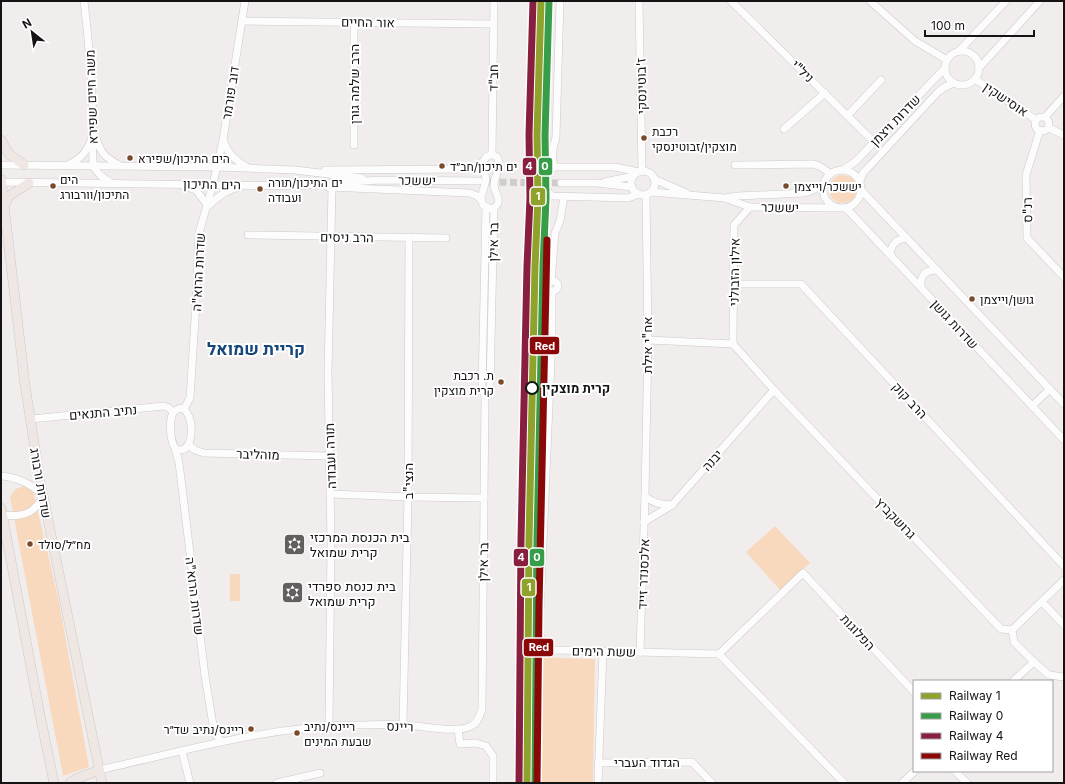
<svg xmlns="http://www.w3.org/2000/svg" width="1065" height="784" viewBox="0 0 1065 784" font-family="Inter,Heebo,sans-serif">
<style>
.green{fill:#f8d9be}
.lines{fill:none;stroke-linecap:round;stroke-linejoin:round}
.minor-tunnel{stroke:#d0cccc;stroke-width:7;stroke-dasharray:7 3.5;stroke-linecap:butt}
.minor-casing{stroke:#ccc9c9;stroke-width:8}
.major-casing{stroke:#cbc9c9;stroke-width:10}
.minor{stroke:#fdfcfc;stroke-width:7}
.major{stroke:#eee7e4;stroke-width:9}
.rail-1-casing{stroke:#fff;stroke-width:10}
.rail-2-casing{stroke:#fff;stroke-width:10}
.rail-3-casing{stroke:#fff;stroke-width:10}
.rail-4-casing{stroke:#fff;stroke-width:10}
.rail-1{stroke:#8fa22c;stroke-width:7}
.rail-2{stroke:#389d48;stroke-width:7}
.rail-3{stroke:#891f3e;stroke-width:7}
.rail-4{stroke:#8a0808;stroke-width:7}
.bus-dot{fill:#7a4b2a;stroke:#fff;stroke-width:1.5}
.stop-dot{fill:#fff;stroke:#151313;stroke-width:2}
.labels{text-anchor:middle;stroke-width:4;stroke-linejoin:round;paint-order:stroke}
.bus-label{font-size:12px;fill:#151313;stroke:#fff;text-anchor:start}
.street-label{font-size:13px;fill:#151313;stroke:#fff}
.stop-label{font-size:13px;font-weight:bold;fill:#151313;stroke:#fff;text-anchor:start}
.poi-label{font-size:13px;fill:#151313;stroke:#fff;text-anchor:start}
.district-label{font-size:17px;font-weight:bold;fill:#16477a;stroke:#fff}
.line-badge{stroke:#fff;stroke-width:1.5}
.badge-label{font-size:11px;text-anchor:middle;font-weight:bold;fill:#fff}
</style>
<rect width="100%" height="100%" fill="#f1eded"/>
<g class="green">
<circle cx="843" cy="189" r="14"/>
<path d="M25 486 33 490 59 602 89 767 63 776 10 497C14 490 17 487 25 486Z"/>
<path d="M775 526 810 563 780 590 746 552Z"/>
<rect x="230" y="574" width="10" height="27"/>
<path d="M535 657 595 659 593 783H534Z"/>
</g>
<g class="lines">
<path class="minor-tunnel" d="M489 182 561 183"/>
<defs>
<g id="minor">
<path d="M84 1C89 42 92 83 93 124 94 134 91 160 94 167 98 175 105 179 112 183"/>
<path d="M639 1 642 171"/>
<path d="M731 1 874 142"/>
<path d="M870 1 915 41 947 60"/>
<path d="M242 21 493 24"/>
<path d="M354 22V145"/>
<path d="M959 51 1006 1"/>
<circle cx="962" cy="68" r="17"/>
<path d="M979 68 1040 1"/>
<path d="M975 79 1036 120"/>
<path d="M848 115 881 80"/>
<circle cx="1042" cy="124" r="7"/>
<path d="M1045 117 1064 96"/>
<path d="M1049 128 1064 135"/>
<path d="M784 129 825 93"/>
<path d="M1040 130 1026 175 1027 238 1064 277"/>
<path d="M96 138C101 154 105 157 119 165"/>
<path d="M223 140C228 154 235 160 247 167"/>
<path d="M492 154 494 1"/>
<path d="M492 154 497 157C503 168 494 174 494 185 494 191 500 197 498 203 497 207 494 208 491 209L483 205 481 198 486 180 483 162 486 157Z"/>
<path d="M1 165 217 167 295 170 362 178"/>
<path d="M68 165C82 158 86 153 92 138"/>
<path d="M735 165 814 164 821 167 831 174"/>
<path d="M554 167C551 156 553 148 556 137L560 1"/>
<circle cx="842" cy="189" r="19"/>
<path d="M325 170 471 169 483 162"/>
<path d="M843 170 856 161 945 68"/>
<circle cx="643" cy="183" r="12"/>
<path d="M654 179 686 193"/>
<path d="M860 181 863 173 866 170 938 92 943 88 954 83"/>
<path d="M1 182 294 186 380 180 479 181"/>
<path d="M605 182 633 176"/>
<path d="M561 183H597L632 187"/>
<path d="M184 186 196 190 208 206C217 197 227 189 240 187"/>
<path d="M328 187 470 193 477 196 481 200"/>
<path d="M862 191 1064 404"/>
<path d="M651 192 725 198 738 196 804 193 811 191 824 184"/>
<path d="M639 194 628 198 552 196C544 189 544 172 554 167H615L639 172"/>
<path d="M727 199 750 207 836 208"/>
<path d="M846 208 1064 440"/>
<path d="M248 235 446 238"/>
<path d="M890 255C891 244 896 239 907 238"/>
<circle cx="553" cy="286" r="5"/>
<path d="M551 281 555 233 560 221 564 197"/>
<path d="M734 284H801L1064 566"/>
<path d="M921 287C920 275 925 270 937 270"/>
<path d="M552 291V338L539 633 544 643 553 650 719 654 844 783"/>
<path d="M648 340 733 344"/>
<path d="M733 344 774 390 1001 629 1012 630"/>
<path d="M733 344 734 225 750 207"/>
<path d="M485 396 490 387 494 208"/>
<path d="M1032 406 1050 389"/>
<path d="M181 408C195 412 195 452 179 450 169 448 169 419 173 413 175 410 178 409 181 408Z"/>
<path d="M184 409 190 398 196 303 199 233 213 184 223 140 245 1"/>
<path d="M31 419 164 406 169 408 173 412"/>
<path d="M189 445 195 450 204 453 329 456"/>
<path d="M175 448 179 463 205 676 214 731 221 742"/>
<path d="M1 476C17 477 31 484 43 495 35 515 21 517 1 515"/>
<path d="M331 494 408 497 484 498"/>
<path d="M645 496C654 504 661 504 672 505"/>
<path d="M644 522 672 505 774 390"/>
<path d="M1042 602 1064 625"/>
<path d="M1012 630 1014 642 1034 662 1049 675 1064 677"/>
<path d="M1012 630 1064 580"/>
<path d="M640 652 645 496 648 340 646 195"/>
<path d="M719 654 803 573 914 692"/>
<path d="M1013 681 1034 662"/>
<path d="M329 725 331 542 328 373 332 188"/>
<path d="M403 725 408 497 409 237"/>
<path d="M458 729 460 744 476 743 486 746 493 756V783"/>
<path d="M182 751 190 783"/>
<path d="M598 763 692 762 712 783"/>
<path d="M99 770C184 751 269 726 356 725 372 725 387 724 402 725 420 725 457 734 471 726 478 723 480 715 482 709L485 396 482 387 486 207"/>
<path d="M955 771 967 783"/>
<path d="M277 783 320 773"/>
<path d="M598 783 603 651"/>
<path d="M902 783 915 771"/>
</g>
<g id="major">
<path d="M1 140 9 154 24 165"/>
<path d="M1 179 25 385 40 481 102 783"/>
<path d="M4 206 9 196 29 183"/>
<path d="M1 508 40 715 54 783"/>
<path d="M70 783 76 779 99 770"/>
</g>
</defs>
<use href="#minor" class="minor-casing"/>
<use href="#major" class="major-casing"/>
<use href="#minor" class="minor"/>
<use href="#major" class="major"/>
<defs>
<path id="rail-1" d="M527 783 529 540 535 266 538 198 537 135 541 1"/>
<path id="rail-2" d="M535 783 537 540 543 266 546 198 545 135 549 1"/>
<path id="rail-3" d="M519 783 521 540 527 266 530 198 529 135 533 1"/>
<path id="rail-4" d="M537 783 539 606 547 240"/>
</defs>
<use href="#rail-1" class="rail-1-casing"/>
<use href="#rail-2" class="rail-2-casing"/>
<use href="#rail-3" class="rail-3-casing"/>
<use href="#rail-4" class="rail-4-casing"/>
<use href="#rail-1" class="rail-1"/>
<use href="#rail-2" class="rail-2"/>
<use href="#rail-3" class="rail-3"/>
<use href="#rail-4" class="rail-4"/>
</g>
<defs>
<symbol id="synagogue-square" viewBox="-11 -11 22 22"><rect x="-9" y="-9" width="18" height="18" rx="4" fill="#625f5f" stroke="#fff"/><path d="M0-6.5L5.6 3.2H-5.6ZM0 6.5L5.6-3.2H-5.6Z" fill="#fff"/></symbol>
</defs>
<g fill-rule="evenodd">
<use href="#synagogue-square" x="282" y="532" width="25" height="25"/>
<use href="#synagogue-square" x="280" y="580" width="25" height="25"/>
</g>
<g class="bus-dot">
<circle cx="644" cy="138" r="3.5"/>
<circle cx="130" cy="158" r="3.5"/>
<circle cx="442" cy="166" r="3.5"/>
<circle cx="53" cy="186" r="3.5"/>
<circle cx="786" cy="186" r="3.5"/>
<circle cx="260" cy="189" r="3.5"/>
<circle cx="972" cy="299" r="3.5"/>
<circle cx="501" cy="382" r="3.5"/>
<circle cx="30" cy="544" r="3.5"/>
<circle cx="251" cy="729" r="3.5"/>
<circle cx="297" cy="733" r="3.5"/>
</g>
<circle class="stop-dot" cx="532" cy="388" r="6"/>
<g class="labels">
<g class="bus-label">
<text x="652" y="136">רכבת<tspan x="652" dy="15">מוצקין/זבוטינסקי</tspan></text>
<text x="138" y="163">הים התיכון/שפירא</text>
<text x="450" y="171">ים תיכון/חב״ד</text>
<text x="60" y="184">הים<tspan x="60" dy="15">התיכון/וורבורג</tspan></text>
<text x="268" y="187">ים התיכון/תורה<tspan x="268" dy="15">ועבודה</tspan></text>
<text x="794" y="191">יששכר/וייצמן</text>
<text x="980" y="304">גושן/וייצמן</text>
<text x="494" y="380" text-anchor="end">ת. רכבת<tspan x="494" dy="15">קרית מוצקין</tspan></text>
<text x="38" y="549">מח״ל/סולד</text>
<text x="304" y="731">ריינס/נתיב<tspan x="304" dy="15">שבעת המינים</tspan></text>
<text x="244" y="734" text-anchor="end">ריינס/נתיב שד״ר</text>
</g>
<g class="street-label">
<text transform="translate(368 22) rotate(1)" y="5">אור החיים</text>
<text transform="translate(803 71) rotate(44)" y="5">ניל"י</text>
<text transform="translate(493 78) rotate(-89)" y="5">חב"ד</text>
<text transform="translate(354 84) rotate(-90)" y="5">הרב שלמה גורן</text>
<text transform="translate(641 86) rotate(-91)" y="5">ז'בוטינסקי</text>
<text transform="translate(230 93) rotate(-81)" y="5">דוב פורמר</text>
<text transform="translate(91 97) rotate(-92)" y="5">משה חיים שפירא</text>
<text transform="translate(1006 99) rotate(34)" y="5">אוסישקין</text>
<text transform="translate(895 120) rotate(-46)" y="5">שדרות ויצמן</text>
<text transform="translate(417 180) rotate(1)" y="5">יששכר</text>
<text transform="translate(212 184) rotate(1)" y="5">הים התיכון</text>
<text transform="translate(780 207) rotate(1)" y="5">יששכר</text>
<text transform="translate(1027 210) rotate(-91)" y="5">רנ"ס</text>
<text transform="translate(347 237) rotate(1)" y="5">הרב ניסים</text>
<text transform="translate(493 242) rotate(-89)" y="5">בר אילן</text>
<text transform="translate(198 272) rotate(-87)" y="5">שדרות הרוא"ה</text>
<text transform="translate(734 272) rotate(-89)" y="5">אילון הזבולני</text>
<text transform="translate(955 324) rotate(47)" y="5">שדרות גושן</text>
<text transform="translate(647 345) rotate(-90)" y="5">אח"י אילת</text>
<text transform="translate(910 400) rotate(47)" y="5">הרב קוק</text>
<text transform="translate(103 412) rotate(-5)" y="5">נתיב התנאים</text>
<text transform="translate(258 454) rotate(2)" y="5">מוהליבר</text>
<text transform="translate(330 456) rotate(-92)" y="5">תורה ועבודה</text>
<text transform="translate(712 460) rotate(-48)" y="5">יבנה</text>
<text transform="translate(408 481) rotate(-90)" y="5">הנצי"ב</text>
<text transform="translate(41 483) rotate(80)" y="5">שדרות ורבורג</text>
<text transform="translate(896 518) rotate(46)" y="5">גרושקביץ</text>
<text transform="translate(483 562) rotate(-89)" y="5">בר אילן</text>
<text transform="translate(643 574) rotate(-88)" y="5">אלכסנדר זייד</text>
<text transform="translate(195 596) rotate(83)" y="5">שדרות הרוא"ה</text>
<text transform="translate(858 632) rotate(47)" y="5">הפלוגות</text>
<text transform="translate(604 651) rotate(1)" y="5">ששת הימים</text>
<text transform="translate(400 726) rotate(2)" y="5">ריינס</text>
<text x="647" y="767">הגדוד העברי</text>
</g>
<g class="stop-label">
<text x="542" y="393">קרית מוצקין</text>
</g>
<g class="poi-label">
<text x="310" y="542">בית הכנסת המרכזי<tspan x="310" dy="15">קרית שמואל</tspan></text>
<text x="308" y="591">בית כנסת ספרדי<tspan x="308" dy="15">קרית שמואל</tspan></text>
</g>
<g class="district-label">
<text x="256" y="355">קריית שמואל</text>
</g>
</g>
<g class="line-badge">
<rect x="522" y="157" width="15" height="19" rx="4" fill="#891f3e"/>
<rect x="538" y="157" width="15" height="19" rx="4" fill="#389d48"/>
<rect x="530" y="187" width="16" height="19" rx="4" fill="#8fa22c"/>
<rect x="529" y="336" width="31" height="19" rx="4" fill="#8a0808"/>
<rect x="513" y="548" width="16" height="19" rx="4" fill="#891f3e"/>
<rect x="529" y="548" width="16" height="19" rx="4" fill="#389d48"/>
<rect x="521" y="578" width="15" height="19" rx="4" fill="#8fa22c"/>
<rect x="523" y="638" width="31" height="19" rx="4" fill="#8a0808"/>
</g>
<g class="badge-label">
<text x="529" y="170">4</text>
<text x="545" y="170">0</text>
<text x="538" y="200">1</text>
<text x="545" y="350">Red</text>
<text x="521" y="561">4</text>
<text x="537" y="561">0</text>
<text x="529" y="591">1</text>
<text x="539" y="651">Red</text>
</g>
<rect width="1065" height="784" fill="none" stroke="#151313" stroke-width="4"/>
<rect x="913" y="680" width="140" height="92" fill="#ffffff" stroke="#a1a1a1"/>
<rect x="921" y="693" width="20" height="6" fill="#8fa22c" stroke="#a1a1a1"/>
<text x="949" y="700" font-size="12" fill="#151313">Railway 1</text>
<rect x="921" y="713" width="20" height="6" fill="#389d48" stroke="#a1a1a1"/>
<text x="949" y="720" font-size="12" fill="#151313">Railway 0</text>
<rect x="921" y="733" width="20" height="6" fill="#891f3e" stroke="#a1a1a1"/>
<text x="949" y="740" font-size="12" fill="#151313">Railway 4</text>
<rect x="921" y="753" width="20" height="6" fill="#8a0808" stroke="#a1a1a1"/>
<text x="949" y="760" font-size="12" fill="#151313">Railway Red</text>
<g transform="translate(32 32) rotate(330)" stroke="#ffffff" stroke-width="3" paint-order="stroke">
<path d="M0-3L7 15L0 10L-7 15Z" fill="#151313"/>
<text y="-6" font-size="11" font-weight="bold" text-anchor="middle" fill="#151313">N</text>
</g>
<path d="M925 30v6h109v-6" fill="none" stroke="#151313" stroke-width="2"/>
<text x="931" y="30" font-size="12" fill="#151313" stroke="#ffffff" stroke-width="3" paint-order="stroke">100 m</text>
</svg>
